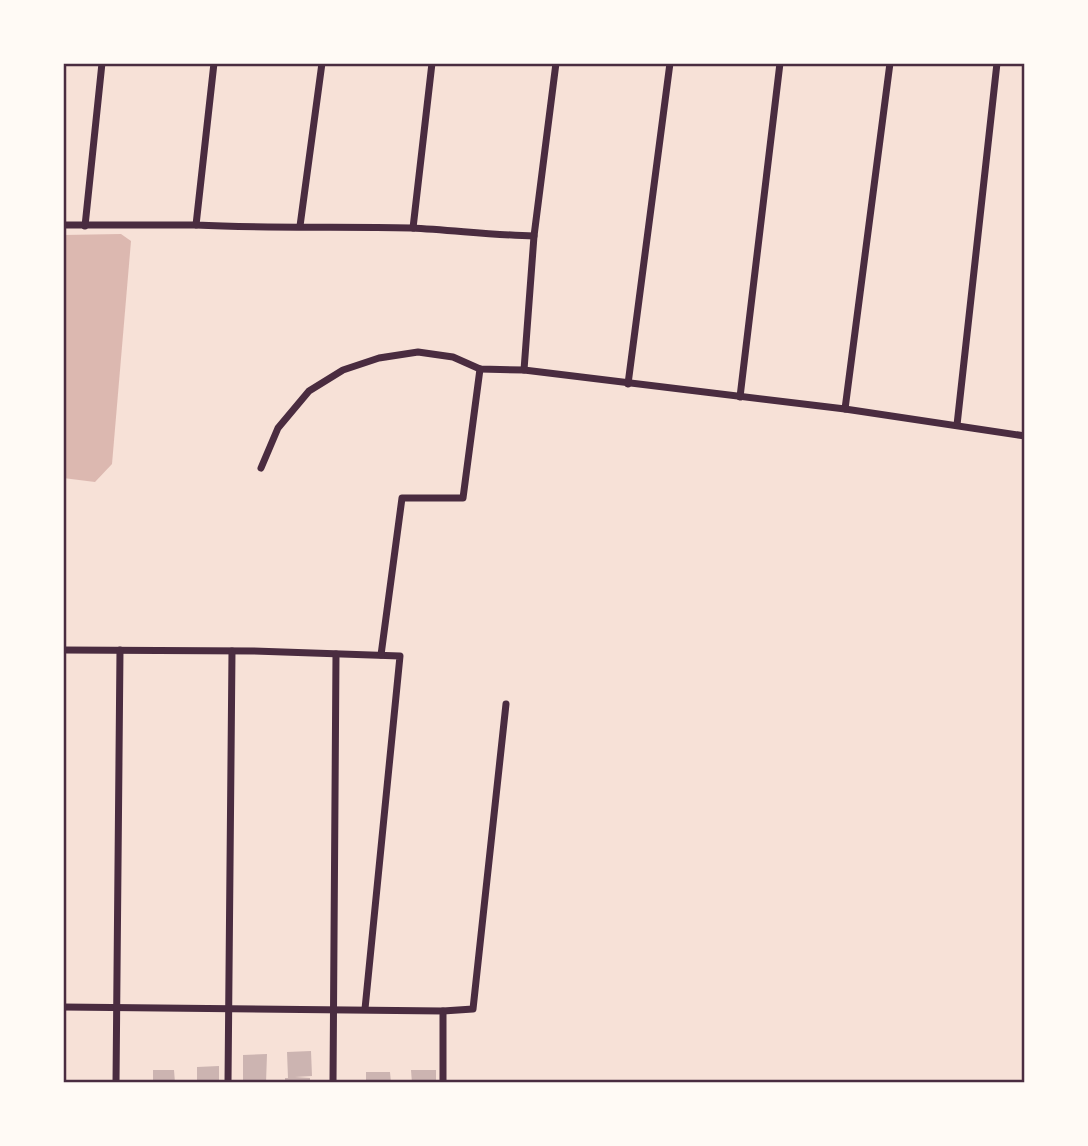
<svg xmlns="http://www.w3.org/2000/svg" width="1088" height="1146" viewBox="0 0 1088 1146" font-family="'IBM Plex Serif',serif">
<style>
.water{fill:#dcb8b0}
.building{fill:#ccb4b1}
.lines{fill:none;stroke-linecap:round;stroke-linejoin:round}
.minor{stroke:#4a2c40;stroke-width:7}
.neatline{fill:none;stroke:#4a2c40;stroke-width:2.5}
</style>
<rect width="100%" height="100%" fill="#f7e1d7"/>
<path class="water" d="M121 234 131 241 112 464 95 482 63 478V235Z"/>
<g class="building">
<path d="M311 1051 312 1076 295 1077 310 1078V1083H285V1078H288L287 1052Z"/>
<path d="M267 1054 266 1083H238V1081H243V1055Z"/>
<path d="M219 1066V1083H197V1067Z"/>
<path d="M153 1070H174L175 1083H153Z"/>
<path d="M411 1070H436V1083H412Z"/>
<path d="M366 1072H390L391 1083H366Z"/>
</g>
<g class="lines">
<g class="minor">
<path d="M214 63 196 225C268 229 339 226 411 228 452 230 493 235 534 236"/>
<path d="M63 225H196"/>
<path d="M85 226 102 63"/>
<path d="M300 226 322 63"/>
<path d="M413 228 432 63"/>
<path d="M524 370 534 236 556 63"/>
<path d="M628 384 670 63"/>
<path d="M740 397 780 63"/>
<path d="M845 409 890 63"/>
<path d="M957 425 997 63"/>
<path d="M261 468 278 428 309 391 343 370 379 358 418 352 453 357 480 369 524 370 845 409 1025 436"/>
<path d="M63 650 254 651 400 656 365 1009"/>
<path d="M381 655 402 498H463L480 369"/>
<path d="M63 1007 443 1011V1083"/>
<path d="M443 1011 473 1009 506 704"/>
<path d="M116 1083 120 650"/>
<path d="M228 1083 232 651"/>
<path d="M333 1083 336 654"/>
</g>
</g>
<rect width="1088" height="1146" fill="none" stroke="#fffaf5" stroke-width="130"/>
<rect x="65" y="65" width="958" height="1016" class="neatline"/>
</svg>
